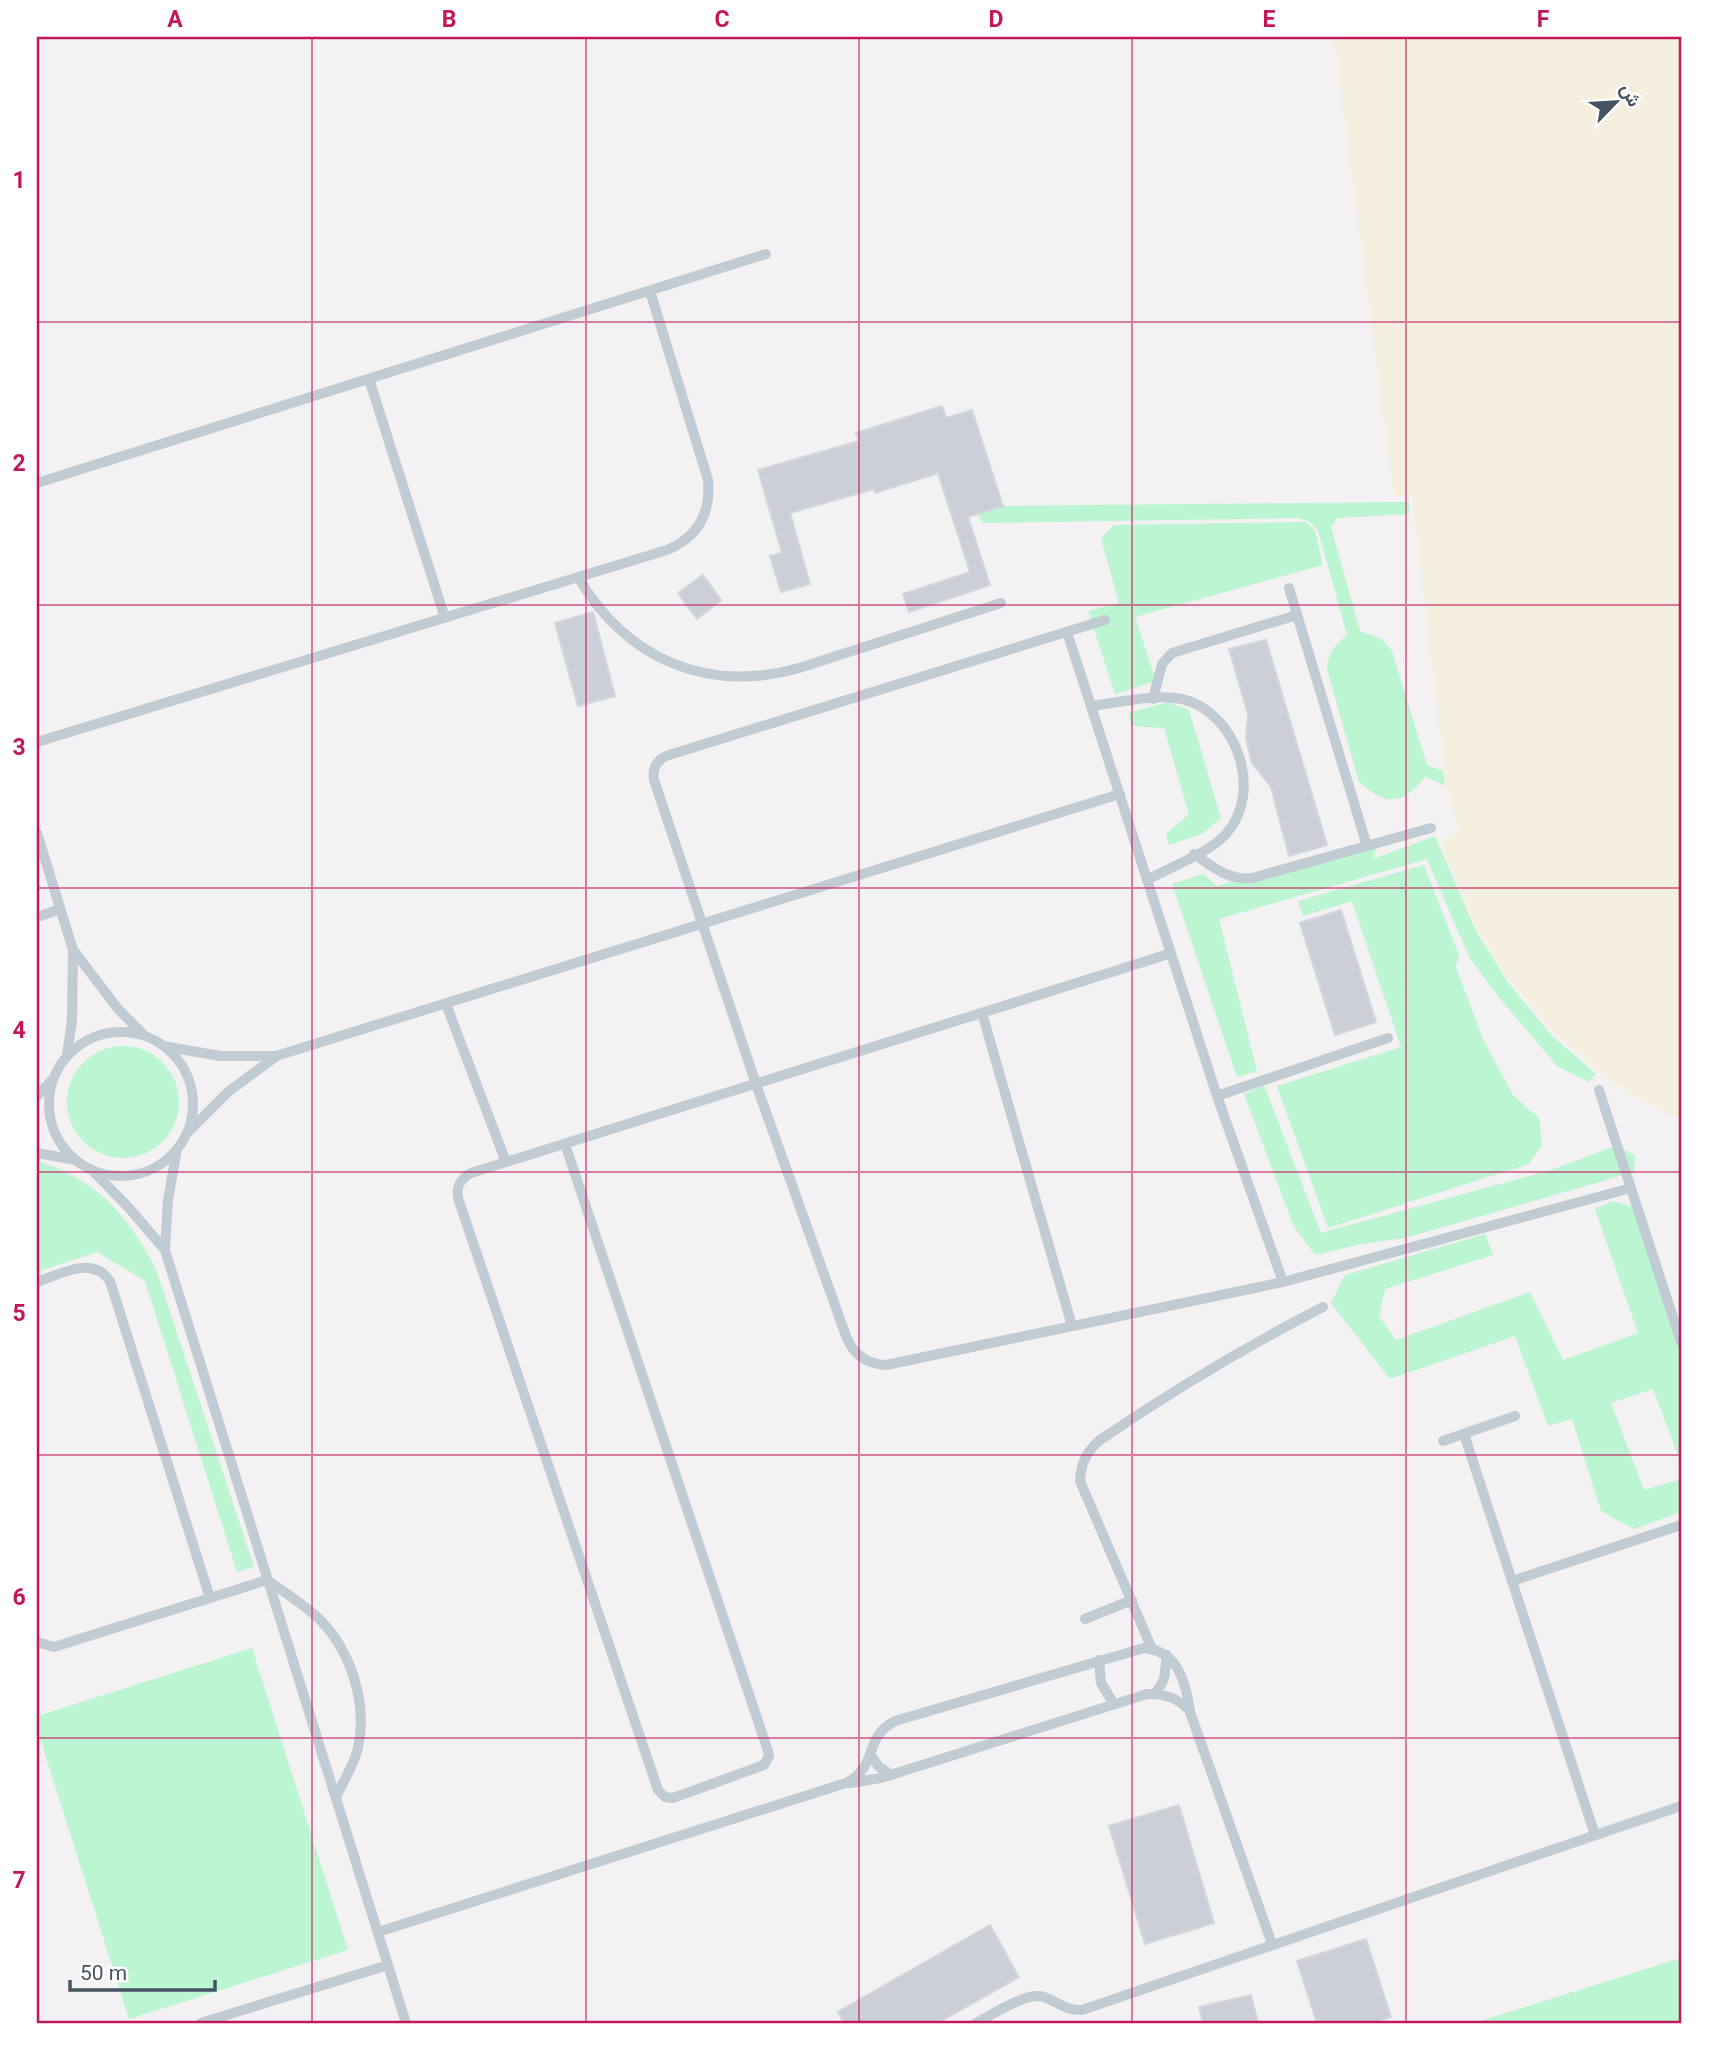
<svg xmlns="http://www.w3.org/2000/svg" width="1718" height="2060" viewBox="0 0 1718 2060" font-family="Roboto,Vazirmatn,sans-serif">
<style>
.green{fill:#bbf5d2}
.sand{fill:#f5efe0}
.building{fill:#cccfd7;stroke:#d4d6dd;stroke-width:2}
.lines{fill:none;stroke-linecap:round;stroke-linejoin:round}
.service{stroke:#c0cbd4;stroke-width:10}
.grid{fill:none;stroke:#c2185b;stroke-width:2;stroke-opacity:0.55}
.neatline{fill:none;stroke:#c2185b;stroke-width:2.5}
.grid-label{font-size:23px;text-anchor:middle;font-weight:bold;fill:#c2185b}
</style>
<rect width="100%" height="100%" fill="#f3f1f1"/>
<g class="green">
<path d="M1409 502V514L1337 518 1331 527 1360 631 1382 639 1392 651 1427 765 1443 771 1445 785 1425 777C1402 806 1386 806 1359 782L1327 669C1328 652 1335 645 1347 635L1318 530 1310 522 1298 518 982 523 978 514 1003 506Z"/>
<path d="M1306 522 1315 531 1323 565 1135 617 1156 681 1115 694 1088 611 1119 603 1101 538 1114 525Z"/>
<path d="M1168 702 1189 710 1221 818 1202 834 1169 845 1166 834 1189 814 1164 728 1132 726 1128 713Z"/>
<path d="M1435 836 1476 931 1507 981 1551 1035 1596 1074 1588 1082 1557 1066 1501 1000 1469 957 1427 859 1219 919 1257 1071 1237 1077 1172 884 1203 874 1217 886 1380 838 1373 859Z"/>
<path d="M1424 865 1459 955 1456 967 1483 1039 1513 1095 1539 1118 1542 1145 1529 1164 1328 1228 1277 1086 1401 1047 1352 901 1303 916 1298 901Z"/>
<circle cx="123" cy="1102" r="56"/>
<path d="M1264 1085 1321 1233 1551 1170 1615 1146 1635 1155 1634 1172 1405 1238 1361 1244 1315 1255 1294 1227 1244 1094Z"/>
<path d="M37 1161C95 1178 129 1216 156 1269L254 1567 237 1572 145 1281 97 1252 37 1272Z"/>
<path d="M1613 1201 1639 1209 1681 1352V1463L1653 1389 1611 1403 1644 1490 1681 1479V1512L1634 1529 1601 1511 1572 1419 1548 1426 1515 1336 1390 1379 1331 1303 1345 1275 1485 1234 1493 1255 1385 1289 1379 1316 1396 1340 1530 1292 1563 1360 1638 1333 1595 1209Z"/>
<path d="M252 1648 348 1950 129 2019 37 1729V1716Z"/>
<path d="M1681 1958V2023H1474Z"/>
</g>
<path class="sand" d="M1334 37H1681V1120L1614 1084 1551 1030 1505 974 1474 922 1441 842 1459 832 1446 781 1412 496H1394Z"/>
<g class="building">
<path d="M942 406 946 418 972 410 1003 506 968 517 990 585 909 612 903 594 970 572 938 473 875 493 874 489 790 513 810 584 781 592 770 556 782 553 758 470 859 441 856 433Z"/>
<path d="M703 575 721 600 697 619 678 593Z"/>
<path d="M593 612 615 696 578 706 555 623Z"/>
<path d="M1266 640 1327 845 1289 856 1271 787 1252 763 1246 739 1248 714 1229 649Z"/>
<path d="M1341 910 1376 1022 1335 1035 1300 923Z"/>
<path d="M1179 1805 1214 1923 1145 1944 1109 1826Z"/>
<path d="M990 1925 1019 1977 938 2023H844L838 2012Z"/>
<path d="M1366 1939 1391 2017 1370 2023H1317L1297 1961Z"/>
<path d="M1251 1995 1258 2023H1203L1199 2007Z"/>
</g>
<g class="lines">
<g class="service">
<path d="M369 379 445 618"/>
<path d="M37 483 766 254"/>
<path d="M578 577C626 659 707 694 799 668L1001 603"/>
<path d="M1289 588 1367 846"/>
<path d="M1105 620 669 755C657 759 652 768 654 780L756 1084 846 1336C853 1354 866 1364 886 1365L1283 1282 1631 1188"/>
<path d="M1067 632 1217 1096 1283 1282"/>
<path d="M1153 699 1162 664 1172 653 1297 615"/>
<path d="M1091 706C1119 703 1154 693 1182 699 1237 712 1264 792 1226 834 1209 853 1170 867 1147 880"/>
<path d="M37 742 667 550C698 537 711 513 708 480L650 291"/>
<path d="M37 833 73 950 72 1020 67 1055"/>
<path d="M1194 854C1213 867 1229 881 1252 878L1431 828"/>
<path d="M37 917 60 909"/>
<path d="M74 951 118 1009 144 1035"/>
<path d="M446 1004 506 1162"/>
<path d="M982 1013 1072 1326"/>
<circle cx="121" cy="1104" r="72"/>
<path d="M163 1046 220 1056H276L1120 794"/>
<path d="M1599 1090 1681 1342"/>
<path d="M37 1096 53 1079"/>
<path d="M1217 1096 1388 1038"/>
<path d="M190 1130 228 1092 274 1058"/>
<path d="M565 1144 768 1751 769 1756 764 1765 673 1798 665 1797 658 1790 459 1201C455 1188 459 1180 471 1173L1115 971 1171 953"/>
<path d="M177 1149 168 1200 165 1250 406 2023"/>
<path d="M37 1153 76 1160"/>
<path d="M92 1170 129 1208 165 1250"/>
<path d="M37 1282C61 1274 92 1255 110 1281L210 1598"/>
<path d="M1464 1434 1595 1835"/>
<path d="M1443 1441 1515 1416"/>
<path d="M1512 1581 1681 1525"/>
<path d="M1085 1619 1132 1600"/>
<path d="M37 1642 54 1647 267 1580C283 1591 300 1602 315 1615 350 1647 368 1701 358 1748 354 1765 343 1782 336 1797"/>
<path d="M1152 1649 1080 1481C1081 1463 1086 1452 1100 1440 1172 1391 1245 1347 1323 1307"/>
<path d="M1099 1660 1101 1683 1114 1704"/>
<path d="M1156 1693 1164 1679 1167 1655"/>
<path d="M871 1756 879 1767 892 1775"/>
<path d="M850 1783 881 1778 1147 1694C1165 1693 1178 1698 1190 1711"/>
<path d="M378 1932 846 1783C880 1766 862 1738 895 1721L1144 1648C1178 1651 1186 1682 1190 1712L1272 1944"/>
<path d="M201 2023 388 1965"/>
<path d="M976 2023C992 2015 1027 1991 1044 1997 1058 2002 1067 2011 1082 2010L1681 1806"/>
</g>
</g>
<path class="grid" d="M312 37V2023M586 37V2023M859 37V2023M1132 37V2023M1406 37V2023M37 322H1681M37 605H1681M37 888H1681M37 1172H1681M37 1455H1681M37 1738H1681"/>
<rect width="1718" height="2060" fill="none" stroke="#ffffff" stroke-width="77"/>
<g transform="translate(1616 102) rotate(65)" stroke="#ffffff" stroke-width="5" paint-order="stroke">
<path d="M0-5L12 26L0 18L-12 26Z" fill="#465461"/>
<text y="-10" font-size="19" font-weight="bold" text-anchor="middle" fill="#465461">ش</text>
</g>
<path d="M70 1980v10h145v-10" fill="none" stroke="#465461" stroke-width="3.5"/>
<text x="80" y="1980" font-size="21" fill="#465461" stroke="#ffffff" stroke-width="5" paint-order="stroke">50 m</text>
<rect x="38" y="38" width="1642" height="1984" class="neatline"/>
<g class="grid-label">
<text x="175" y="27">A</text>
<text x="449" y="27">B</text>
<text x="722" y="27">C</text>
<text x="996" y="27">D</text>
<text x="1269" y="27">E</text>
<text x="1543" y="27">F</text>
<text x="19" y="188">1</text>
<text x="19" y="471">2</text>
<text x="19" y="755">3</text>
<text x="19" y="1038">4</text>
<text x="19" y="1321">5</text>
<text x="19" y="1605">6</text>
<text x="19" y="1888">7</text>
</g>
</svg>
